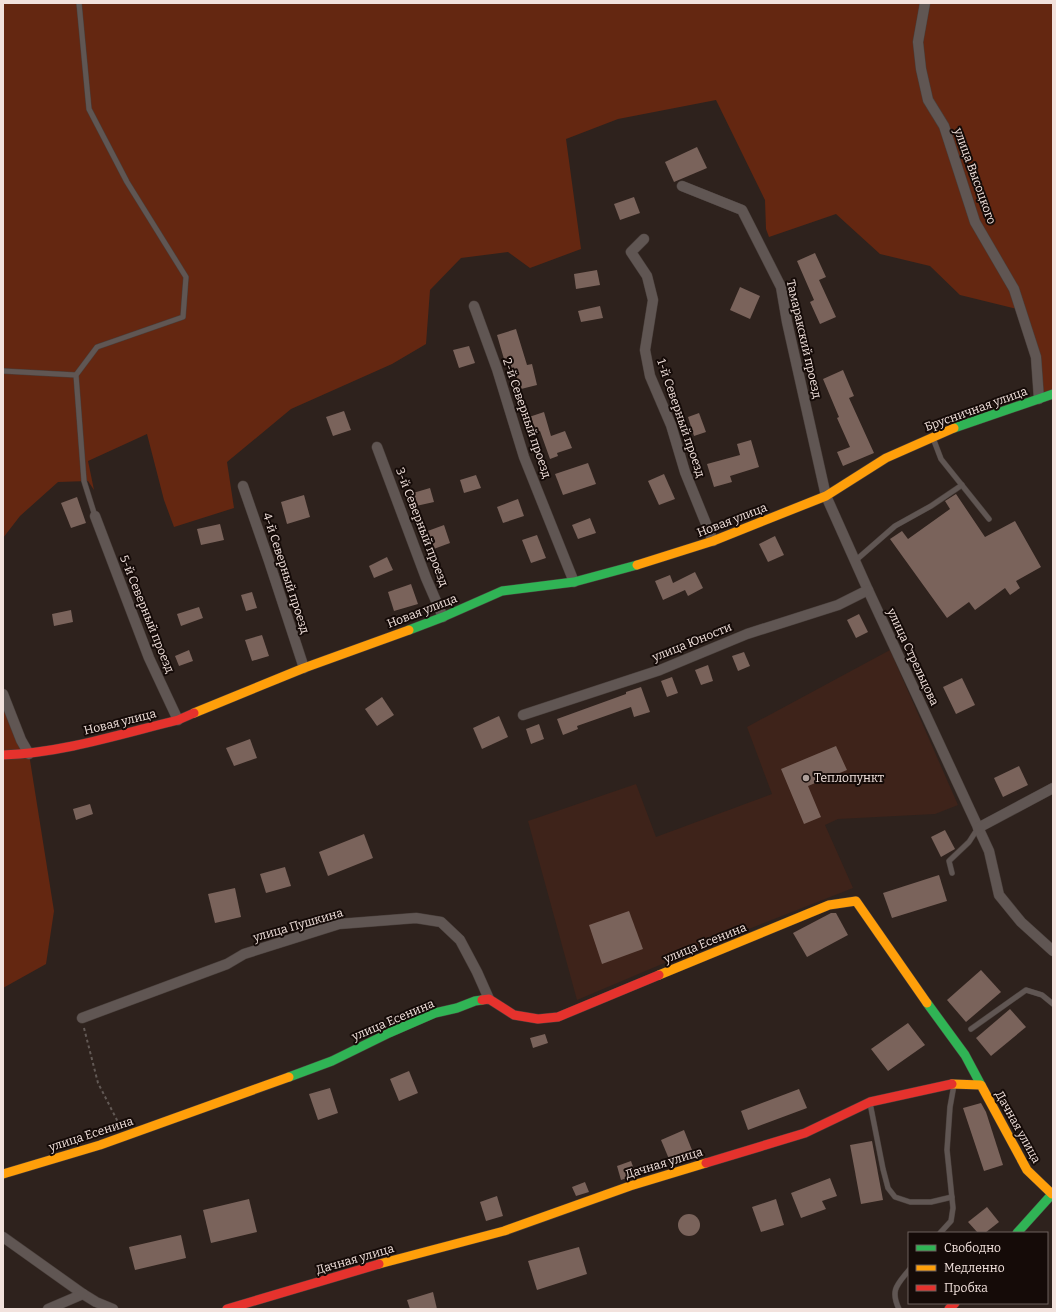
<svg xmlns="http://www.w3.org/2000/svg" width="1056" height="1312" viewBox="0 0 1056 1312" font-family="Bitter,serif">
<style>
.built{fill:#3e231a}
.green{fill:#642711}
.building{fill:#7a635b}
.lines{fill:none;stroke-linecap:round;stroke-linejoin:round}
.lane-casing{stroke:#493f3b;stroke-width:6}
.street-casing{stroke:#493f3b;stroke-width:11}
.fast-casing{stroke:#493f3b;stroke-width:10}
.slow-casing{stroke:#493f3b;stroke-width:10}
.jam-casing{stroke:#493f3b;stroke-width:10}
.path{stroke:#625955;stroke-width:2;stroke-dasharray:3 3;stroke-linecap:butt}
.lane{stroke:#605653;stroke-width:5}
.street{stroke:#605653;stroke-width:10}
.fast{stroke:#30b455;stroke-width:9}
.slow{stroke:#ff9f0a;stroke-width:9}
.jam{stroke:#e5322d;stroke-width:9}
.poi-dot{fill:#ad9f9a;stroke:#150b08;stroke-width:1.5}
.labels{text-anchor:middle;stroke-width:4;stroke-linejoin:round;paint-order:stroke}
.street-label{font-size:12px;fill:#f2e2dd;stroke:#150b08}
.poi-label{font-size:12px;fill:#f2e2dd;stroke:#150b08;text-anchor:start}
</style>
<rect width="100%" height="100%" fill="#2e221d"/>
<path class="built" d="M890 650 958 805 935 814 838 819 825 825 853 888 688 953 577 1000 528 821 636 784 656 837 772 794 747 727Z"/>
<g class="green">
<path d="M3 3H1053V394L1039 399 1036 357 1021 310 960 295 930 266 880 254 836 214 769 237 766 229 765 200 716 100 618 119 566 139 581 249 530 268 508 252 461 258 430 290 426 344 392 364 291 409 227 462 234 508 174 527 164 500 147 434 88 461 94 490 88 481 58 482 20 516 3 538Z"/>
<path d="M3 694 29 754 54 911 46 964 3 988Z"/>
</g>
<g class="building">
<path d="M697 147 707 168 674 182 665 162Z"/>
<path d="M634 197 640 213 620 220 614 204Z"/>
<path d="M815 253 826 277 819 280 836 317 820 324 810 302 814 300 797 261Z"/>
<path d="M597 270 600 285 576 289 574 274Z"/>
<path d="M740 287 760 296 750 319 730 310Z"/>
<path d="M600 306 603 318 581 322 578 311Z"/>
<path d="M516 329 527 365 532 364 537 385 517 390 509 358 504 359 497 335Z"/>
<path d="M469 346 475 363 459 368 453 350Z"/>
<path d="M843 370 854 396 849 398 874 453 843 466 837 452 850 447 837 418 839 417 823 379Z"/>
<path d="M344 411 351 430 333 436 326 417Z"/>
<path d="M544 412 551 436 565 431 572 448 557 453 558 456 550 459 540 431 535 432 529 417Z"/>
<path d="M699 413 706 432 694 436 688 417Z"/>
<path d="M751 440 759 467 730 476 732 482 714 487 707 464 740 455 737 444Z"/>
<path d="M588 463 596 484 563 495 555 474Z"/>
<path d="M664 474 675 499 659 505 648 481Z"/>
<path d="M476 475 481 488 464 493 460 480Z"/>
<path d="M430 488 434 502 416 506 413 493Z"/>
<path d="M956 494 985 537 1015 521 1041 567 1016 581 1020 588 1010 595 1005 588 975 610 969 602 947 618 890 539 902 531 908 539 950 509 945 501Z"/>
<path d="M304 495 310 517 287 524 281 502Z"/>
<path d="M77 497 86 523 71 528 61 503Z"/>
<path d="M518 499 524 516 503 523 497 507Z"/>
<path d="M590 518 596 533 578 539 572 525Z"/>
<path d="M220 524 224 540 201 545 197 529Z"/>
<path d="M444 525 450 543 431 550 425 532Z"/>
<path d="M537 535 546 558 531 563 522 540Z"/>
<path d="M775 536 784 555 768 562 759 544Z"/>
<path d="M387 557 393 570 374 578 369 566Z"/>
<path d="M695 572 703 588 688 596 685 590 663 600 655 581 670 575 673 583Z"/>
<path d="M411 584 418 604 394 611 388 592Z"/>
<path d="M252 592 257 608 246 611 241 595Z"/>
<path d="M199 607 203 618 181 626 177 614Z"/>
<path d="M71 610 73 622 54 626 52 614Z"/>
<path d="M859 614 868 632 856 638 847 620Z"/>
<path d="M262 635 269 656 252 661 245 640Z"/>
<path d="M189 650 193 661 179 666 175 656Z"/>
<path d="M744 652 750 666 738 671 732 656Z"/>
<path d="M708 665 713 681 701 685 695 670Z"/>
<path d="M672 677 678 693 667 697 661 681Z"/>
<path d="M962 678 975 705 956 714 943 687Z"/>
<path d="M641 687 650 712 634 717 631 707 577 726 578 729 563 735 557 719 626 694V692Z"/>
<path d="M382 697 394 715 377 726 365 709Z"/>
<path d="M499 716 508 737 482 749 473 728Z"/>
<path d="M539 724 544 739 531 744 526 729Z"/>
<path d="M250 739 257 758 234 766 226 748Z"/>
<path d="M836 746 847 770 808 786 821 817 804 824 781 769Z"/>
<path d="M1019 766 1028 785 1003 797 994 778Z"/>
<path d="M90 804 93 814 76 820 73 809Z"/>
<path d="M945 830 955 849 941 857 931 837Z"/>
<path d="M364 834 373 858 328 876 319 852Z"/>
<path d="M285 867 291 886 266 893 260 874Z"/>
<path d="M939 875 947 901 892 918 883 893Z"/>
<path d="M235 888 241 917 215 923 208 894Z"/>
<path d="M629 911 643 949 602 964 589 925Z"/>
<path d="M831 913H836L848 935 807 957 793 933Z"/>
<path d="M981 970 1001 992 966 1022 947 1000Z"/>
<path d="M1010 1009 1026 1027 991 1056 976 1038Z"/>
<path d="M908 1023 925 1045 888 1071 871 1049Z"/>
<path d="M545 1034 548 1043 533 1048 530 1038Z"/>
<path d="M409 1071 418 1093 399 1101 390 1079Z"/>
<path d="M330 1088 338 1113 318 1120 309 1094Z"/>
<path d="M799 1089 807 1108 748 1130 741 1111Z"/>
<path d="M981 1103 986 1112 1003 1165 984 1171 963 1108Z"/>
<path d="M684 1130 692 1150 669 1159 661 1140Z"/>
<path d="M872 1141 883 1200 861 1204 850 1145Z"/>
<path d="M631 1161 636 1175 621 1180 617 1166Z"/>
<path d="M830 1178 837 1196 822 1201 826 1209 801 1218 791 1193Z"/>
<path d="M585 1182 589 1192 576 1196 572 1187Z"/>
<path d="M497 1196 503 1216 486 1221 480 1202Z"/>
<path d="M249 1199 257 1232 211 1243 203 1210Z"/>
<path d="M776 1199 784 1225 761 1232 752 1207Z"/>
<path d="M987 1207 999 1222 985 1233H978L968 1222Z"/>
<circle cx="689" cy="1225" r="11"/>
<path d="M181 1235 186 1258 135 1270 129 1247Z"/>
<path d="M579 1247 587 1274 537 1290 528 1261Z"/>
<path d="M433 1292 437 1309H410L407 1300Z"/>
</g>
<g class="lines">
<defs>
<g id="lane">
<path d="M79 3 89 109 127 182 186 277 183 317 97 347 76 375 84 481 95 516"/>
<path d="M3 371 76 375"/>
<path d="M933 438 941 459 989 519"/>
<path d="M855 561 895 526 931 506 962 485"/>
<path d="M952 873 949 861 969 842 978 828"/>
<path d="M971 1029 1026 990 1042 995 1053 1004"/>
<path d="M870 1103 883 1169 888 1188 895 1197 910 1202H931L952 1197"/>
<path d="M940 1233 951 1221 953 1208 947 1150 950 1107 954 1085"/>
<path d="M899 1309C890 1290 897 1285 909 1270"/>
</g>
<g id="street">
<path d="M925 3 918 42 921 69 928 100 944 126 975 222 1014 289 1036 357 1039 399"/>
<path d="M682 186 742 210 781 287 787 322 826 496 868 590 989 851 999 895 1021 922 1053 951"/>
<path d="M644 239 631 252 647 276 653 300 645 350 650 376 671 425 685 472 713 541"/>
<path d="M474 306 497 369 524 457 574 582"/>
<path d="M377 447 426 578 443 617"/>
<path d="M243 486 269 561 304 668"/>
<path d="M95 516 149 658 178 720"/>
<path d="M3 694 21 740 29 754"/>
<path d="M523 715 660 670 747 634 838 605 868 590"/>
<path d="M978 828 1053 788"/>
<path d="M82 1018 227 964 244 954 339 924 416 918 441 922 460 940 477 972 489 999"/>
<path d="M3 1237 83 1294 96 1302 113 1309"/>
<path d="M48 1309 83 1294"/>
</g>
<g id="fast">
<path d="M954 428 1053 394"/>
<path d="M409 630 443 617 502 591 574 582 637 565"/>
<path d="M927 1003 965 1055 981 1085"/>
<path d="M289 1077 332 1061 389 1033 435 1013 457 1008 475 1001 482 1000"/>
<path d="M1017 1233 1053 1193"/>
</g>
<g id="slow">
<path d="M637 565 713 541 826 496 886 458 954 428"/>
<path d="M194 713 304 668 409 630"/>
<path d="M659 975 829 905 856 901 927 1003"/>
<path d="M952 1084 981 1085 1027 1170 1052 1194"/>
<path d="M3 1174 100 1145 289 1077"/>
<path d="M379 1264 504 1231 630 1186 706 1163"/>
</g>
<g id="jam">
<path d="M3 755C62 753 121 734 178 720L194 713"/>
<path d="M482 1000 489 999 514 1015 538 1019 558 1017 659 975"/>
<path d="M706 1163 805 1133 870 1102 952 1084"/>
<path d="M227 1309 379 1264"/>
<path d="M949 1309 955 1303"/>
</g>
</defs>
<use href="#lane" class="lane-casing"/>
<use href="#street" class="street-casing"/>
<use href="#fast" class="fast-casing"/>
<use href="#slow" class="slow-casing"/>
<use href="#jam" class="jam-casing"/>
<path class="path" d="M84 1028 98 1083 119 1124"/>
<use href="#lane" class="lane"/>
<use href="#street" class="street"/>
<use href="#fast" class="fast"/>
<use href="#slow" class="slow"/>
<use href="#jam" class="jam"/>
</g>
<circle class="poi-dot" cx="806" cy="778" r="4"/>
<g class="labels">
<g class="street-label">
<text transform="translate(975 176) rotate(70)" y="4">улица Высоцкого</text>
<text transform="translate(804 339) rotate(77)" y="4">Тамаракский проезд</text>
<text transform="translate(976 409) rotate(-20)" y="4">Брусничная улица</text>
<text transform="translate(527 418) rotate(71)" y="4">2-й Северный проезд</text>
<text transform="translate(681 418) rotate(71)" y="4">1-й Северный проезд</text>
<text transform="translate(732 520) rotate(-21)" y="4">Новая улица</text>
<text transform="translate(422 527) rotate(69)" y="4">3-й Северный проезд</text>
<text transform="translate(286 573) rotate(72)" y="4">4-й Северный проезд</text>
<text transform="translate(422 611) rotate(-21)" y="4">Новая улица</text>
<text transform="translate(147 614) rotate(68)" y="4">5-й Северный проезд</text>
<text transform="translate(692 642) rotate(-22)" y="4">улица Юности</text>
<text transform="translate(913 657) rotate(65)" y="4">улица Стрельцова</text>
<text transform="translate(120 722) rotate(-14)" y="4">Новая улица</text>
<text transform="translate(298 925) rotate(-16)" y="4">улица Пушкина</text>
<text transform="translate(705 943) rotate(-22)" y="4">улица Есенина</text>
<text transform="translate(393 1020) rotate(-23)" y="4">улица Есенина</text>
<text transform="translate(1018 1127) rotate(61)" y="4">Дачная улица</text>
<text transform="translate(91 1134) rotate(-18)" y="4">улица Есенина</text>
<text transform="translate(664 1163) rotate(-17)" y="4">Дачная улица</text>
<text transform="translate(355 1259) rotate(-16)" y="4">Дачная улица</text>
</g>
<g class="poi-label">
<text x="814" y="782">Теплопункт</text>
</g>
</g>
<rect width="1056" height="1312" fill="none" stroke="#f2e2dd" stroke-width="8"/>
<rect x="908" y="1232" width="140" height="72" fill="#150b08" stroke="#6d615d"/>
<rect x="916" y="1245" width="20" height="6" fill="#30b455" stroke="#6d615d"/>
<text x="944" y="1252" font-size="12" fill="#f2e2dd">Свободно</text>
<rect x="916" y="1265" width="20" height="6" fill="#ff9f0a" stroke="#6d615d"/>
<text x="944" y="1272" font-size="12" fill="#f2e2dd">Медленно</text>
<rect x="916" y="1285" width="20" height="6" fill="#e5322d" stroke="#6d615d"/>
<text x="944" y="1292" font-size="12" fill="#f2e2dd">Пробка</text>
</svg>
